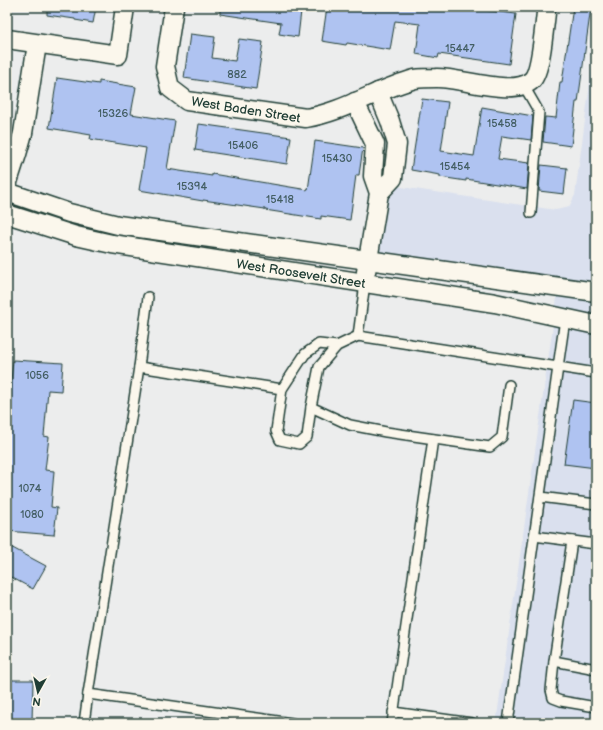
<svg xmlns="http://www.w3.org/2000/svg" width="603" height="730" viewBox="0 0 603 730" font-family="'Balsamiq Sans',sans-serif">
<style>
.built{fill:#dae0ee}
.building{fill:#afc3f1;stroke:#1f3d34}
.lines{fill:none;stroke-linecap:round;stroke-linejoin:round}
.lane-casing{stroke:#1f3d34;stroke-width:12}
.street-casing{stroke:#1f3d34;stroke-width:21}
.lane{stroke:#fbf7ec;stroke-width:9}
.street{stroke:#fbf7ec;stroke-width:18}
.labels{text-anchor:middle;stroke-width:3;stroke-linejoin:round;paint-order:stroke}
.number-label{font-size:11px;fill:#435e63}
.street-label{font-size:13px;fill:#1f3d34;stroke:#fbf7ec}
</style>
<rect width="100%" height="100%" fill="#eceded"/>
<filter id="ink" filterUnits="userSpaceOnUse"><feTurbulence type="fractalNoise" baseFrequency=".025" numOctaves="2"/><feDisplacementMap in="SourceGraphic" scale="8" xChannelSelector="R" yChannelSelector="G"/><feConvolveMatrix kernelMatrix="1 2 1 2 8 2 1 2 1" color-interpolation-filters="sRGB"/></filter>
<g filter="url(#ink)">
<path class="built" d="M596 38V723H496L560 277 372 253 381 184 556 210 569 207 575 195Z"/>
<g class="building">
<path d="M47 7H96L93 23 75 20V19L47 15Z"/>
<path d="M220 7H264L301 11 298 37 279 34 281 23 220 14Z"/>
<path d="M327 7H457L516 14 509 64 439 54 438 58 416 54 420 24 395 21 390 50 347 43 346 45 322 41Z"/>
<path d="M573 7H591L578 102H576L571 146 543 142 545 117 556 118 560 82H562Z"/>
<path d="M190 34 215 37 212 58 235 61 239 39 263 42 256 89 184 78Z"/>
<path d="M57 78 99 84V81L136 87 131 114 175 121 167 169 212 176V174L308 190 315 141 363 148 359 175H356L350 220 321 216V219L290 214 265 210V209L203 200V201L139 190 146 148 90 139 91 135 49 128Z"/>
<path d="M422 99 448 102 441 151 474 156 482 107 533 116 531 140 502 136 498 159 529 163 527 189 466 179V181L440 177V175L411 170Z"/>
<path d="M199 124 291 137 287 164 195 150Z"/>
<path d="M541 165 567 168 564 194 539 191Z"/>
<path d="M13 360 63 363 61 391 48 390 44 436 49 437 45 470 54 471 51 507 57 508 54 535 7 531 9 494H7V437L9 423 7 422Z"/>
<path d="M573 400 596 403V468L564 464Z"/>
<path d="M7 545 46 566 33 589 7 575Z"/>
<path d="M7 680H33L32 722 7 723Z"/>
</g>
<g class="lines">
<defs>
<g id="lane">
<path d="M524 86 539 112 531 213"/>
<path d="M358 336 365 283"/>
<path d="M337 346 319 344 305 354 282 389 276 431 280 440 299 444 307 437 311 407 319 367 337 346 358 336 558 367 565 319"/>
<path d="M139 367 148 297"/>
<path d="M282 389 139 367 88 694 292 723"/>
<path d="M311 407 350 425 386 432 490 447 502 437 509 385"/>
<path d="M540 497 596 504"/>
<path d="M534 536 596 544"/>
<path d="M572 541 554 661 596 669"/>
<path d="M554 661 551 690 553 698 561 701 596 707"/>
<path d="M393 712 472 723"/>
<path d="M84 723 88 694"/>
<path d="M392 723 433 439"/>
<path d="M508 723 558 367 596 373"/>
</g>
<g id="street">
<path d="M174 7 165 66 170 88 187 101 306 118C344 112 377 89 415 79 422 78 429 78 436 78 460 77 514 98 532 80 541 71 544 28 546 13L545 7"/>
<path d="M7 39 118 55 125 7"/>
<path d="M378 92 390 121 397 144 393 178 379 193"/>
<path d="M355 102 375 144 373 176 379 193 366 272"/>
<path d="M7 185 17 154 23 133 37 44"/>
<path d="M7 192 69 213 118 225 596 292"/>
<path d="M7 214 76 236 112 244 495 303 596 325"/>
</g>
</defs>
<use href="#lane" class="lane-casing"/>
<use href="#street" class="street-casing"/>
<use href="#lane" class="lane"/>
<use href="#street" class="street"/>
</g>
</g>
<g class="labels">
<g class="number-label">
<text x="460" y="52">15447</text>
<text x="237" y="78">882</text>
<text x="113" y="117">15326</text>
<text x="502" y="127">15458</text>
<text x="243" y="149">15406</text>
<text x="337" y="162">15430</text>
<text x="455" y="170">15454</text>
<text x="192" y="190">15394</text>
<text x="280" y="203">15418</text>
<text x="37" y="379">1056</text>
<text x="30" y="492">1074</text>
<text x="32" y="518">1080</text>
</g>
<g class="street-label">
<text transform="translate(246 109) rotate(9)" y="5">West Baden Street</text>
<text transform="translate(301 273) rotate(9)" y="5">West Roosevelt Street</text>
</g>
</g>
<rect width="603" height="730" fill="none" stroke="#fbf7ec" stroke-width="24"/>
<rect x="12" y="12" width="579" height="706" fill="none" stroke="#1f3d34" stroke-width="1.5" filter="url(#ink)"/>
<g transform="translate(38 692) rotate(188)" stroke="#fbf7ec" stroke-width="3" paint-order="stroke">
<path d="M0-3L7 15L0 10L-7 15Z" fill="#1f3d34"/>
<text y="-6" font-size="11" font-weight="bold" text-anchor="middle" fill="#1f3d34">N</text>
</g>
</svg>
